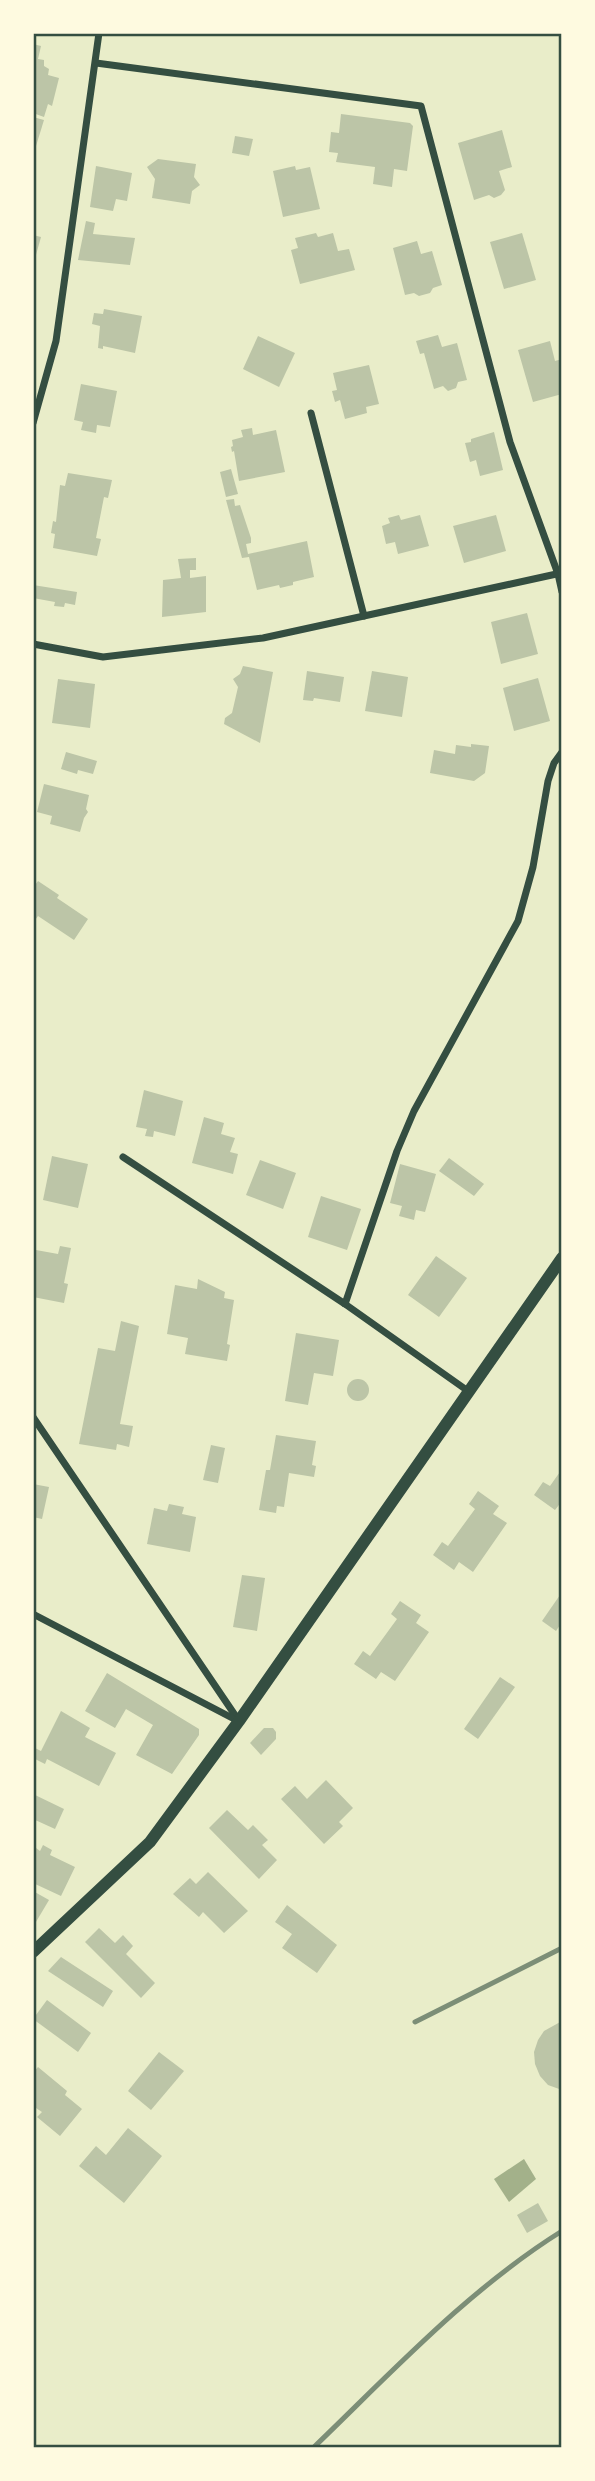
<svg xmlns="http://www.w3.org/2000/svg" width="595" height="2481" viewBox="0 0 595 2481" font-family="Overpass,sans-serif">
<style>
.water{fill:#a3b18a}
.building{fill:#bcc5a7}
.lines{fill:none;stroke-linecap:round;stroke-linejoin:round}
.minor{stroke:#344e41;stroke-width:7}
.tertiary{stroke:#344e41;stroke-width:12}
.rail{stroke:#7c8e77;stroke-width:5}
.neatline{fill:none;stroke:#344e41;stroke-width:2.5}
</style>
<rect width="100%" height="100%" fill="#e9edc9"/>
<path class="water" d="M524 2159 536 2179 509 2202 494 2179Z"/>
<g class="building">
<path d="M33 44 41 46 38 59 44 60V66L49 69 48 75 59 78 52 106 48 104 44 117 33 113Z"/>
<path d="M341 114 410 123 413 126 407 171 394 169 392 187 373 184 375 167 336 162 338 153 329 152 331 132 339 133Z"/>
<path d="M33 117 44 120 36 146 33 145Z"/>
<path d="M502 130 512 167 499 171 505 190 501 195 494 198 489 195 474 200 458 143Z"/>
<path d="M235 136 253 139 249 156 232 153Z"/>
<path d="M158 159 196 164 194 177 200 185 192 191 190 204 152 198 155 179 147 167Z"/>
<path d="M96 166 132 173 127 201 116 199 113 211 90 207Z"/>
<path d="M295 166 296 170 310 167 320 209 283 217 273 171Z"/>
<path d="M86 221 95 223 93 234 135 238 130 265 78 260Z"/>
<path d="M316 233 318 237 333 233 338 251 349 249 355 270 300 284 291 250 298 248 295 238Z"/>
<path d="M522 233 536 280 504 289 490 242Z"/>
<path d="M33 235 41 237 34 262H33Z"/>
<path d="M417 241 421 254 432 251 442 285 433 288 430 293 419 296 414 293 405 295 393 248Z"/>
<path d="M104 309 142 316 135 353 103 346V349L98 348 100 326 92 324 94 313 103 314Z"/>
<path d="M438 335 442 347 457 343 467 380 458 382 456 388 448 391 443 386 434 389 424 353 420 354 416 341Z"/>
<path d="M258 336 295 353 279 387 243 369Z"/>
<path d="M550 341 555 361 562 359V394L533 402 518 350Z"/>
<path d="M369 365 379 404 366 407 367 413 345 419 340 400 335 402 332 391 337 390 333 373Z"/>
<path d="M81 384 117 391 110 427 97 425 96 433 81 430 83 422 74 420Z"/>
<path d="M252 428 253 435 276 430 285 472 239 481 234 451 232 452 231 447 233 446 232 440 243 437 241 430Z"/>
<path d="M494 432 503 470 480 476 476 460 470 462 465 443 471 442V439Z"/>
<path d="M231 469 238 494 226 497 220 472Z"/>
<path d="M68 473 112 480 108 498 104 497 96 538 101 539 97 556 53 548 55 534 51 533 53 521 56 522 60 485 65 486Z"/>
<path d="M234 499 235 506 240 505 251 538V543L246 544 248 554 307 541 314 577 293 582V585L280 588 279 585 257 590 249 557 242 558 226 500Z"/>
<path d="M399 515 401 520 420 515 429 546 398 554 395 542 386 544 382 526 390 523 388 518Z"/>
<path d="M496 515 506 551 464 563 453 526Z"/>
<path d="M196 558V570H190V578L206 576V612L162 617 163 580 181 578 178 559Z"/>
<path d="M33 585 77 592 75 605 65 603 64 607 54 606 55 602 33 598Z"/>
<path d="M527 613 538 654 501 664 491 622Z"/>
<path d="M243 666 273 672 260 743 224 724 225 718 232 713 238 687 233 679 240 674Z"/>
<path d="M307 671 344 677 340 702 314 698 313 701 303 700Z"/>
<path d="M372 671 408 677 402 717 365 711Z"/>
<path d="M538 678 550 721 514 731 503 688Z"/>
<path d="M58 679 95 684 90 728 52 723Z"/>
<path d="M471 744 489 746 485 773 474 781 430 773 434 750 455 754 456 745 471 747Z"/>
<path d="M66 752 97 761 93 774 78 770 77 774 61 769Z"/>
<path d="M44 784 89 795 86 809 88 812 84 818 80 832 50 824 52 816 37 812Z"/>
<path d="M38 881 59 895 57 898 88 919 74 940 38 916 33 923V888Z"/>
<path d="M144 1090 183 1101 175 1136 154 1131 153 1137 145 1136 147 1129 136 1127Z"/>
<path d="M204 1117 224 1123 221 1134 235 1138 230 1152 238 1154 233 1174 192 1163Z"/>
<path d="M52 1156 88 1164 78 1208 43 1200Z"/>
<path d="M449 1158 484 1184 474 1196 439 1171Z"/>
<path d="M260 1160 296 1173 283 1209 246 1195Z"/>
<path d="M400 1164 436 1174 425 1212 416 1210 414 1220 399 1216 402 1206 390 1203Z"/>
<path d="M321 1196 361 1209 347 1250 308 1237Z"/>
<path d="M60 1246 71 1248 64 1283 68 1284 64 1303 33 1297V1263L36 1250 58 1254Z"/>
<path d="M436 1256 467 1278 439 1317 408 1295Z"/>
<path d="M198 1279 225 1292 224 1298 234 1300 227 1344 230 1345 227 1361 185 1354 188 1338 167 1334 175 1285 197 1289Z"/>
<path d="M121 1321 139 1326 120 1424 133 1426 129 1447 117 1444 116 1450 79 1444 98 1348 115 1351Z"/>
<path d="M296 1333 339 1340 333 1376 314 1373 308 1405 285 1401Z"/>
<circle cx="358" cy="1390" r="11"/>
<path d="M276 1435 316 1441 312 1465 316 1466 314 1477 289 1473 284 1507 277 1506 276 1513 259 1510 266 1470H270Z"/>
<path d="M211 1445 225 1448 218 1483 203 1480Z"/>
<path d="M562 1469V1501L555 1510 534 1495 543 1482 550 1486Z"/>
<path d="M33 1484 49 1487 42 1519 33 1517Z"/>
<path d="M478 1491 499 1506 493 1514 507 1523 473 1572 459 1562 454 1570 433 1555 442 1542 448 1546 475 1509 469 1504Z"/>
<path d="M169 1504 184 1507 182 1514 196 1517 190 1552 147 1544 154 1508 167 1511Z"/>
<path d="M242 1575 265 1578 257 1631 233 1627Z"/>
<path d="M562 1592V1622L556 1631 542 1621Z"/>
<path d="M400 1601 421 1615 416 1623 429 1632 395 1681 381 1672 376 1679 354 1664 363 1651 370 1656 397 1619 391 1614Z"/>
<path d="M107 1673 199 1729V1735L172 1774 136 1755 153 1725 126 1709 115 1728 85 1711Z"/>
<path d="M500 1677 515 1687 478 1739 464 1729Z"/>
<path d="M61 1711 90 1728 85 1737 116 1753 99 1786 47 1759 45 1764 33 1758 35 1748 41 1751Z"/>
<path d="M264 1728H273L276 1732V1739L261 1755 250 1743Z"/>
<path d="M326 1780 353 1808 339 1822 343 1826 324 1844 281 1799 295 1786 307 1799Z"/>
<path d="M33 1794 64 1809 55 1829 33 1819Z"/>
<path d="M227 1810 248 1830 253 1825 268 1840 262 1845 277 1860 259 1879 209 1828Z"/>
<path d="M43 1845 52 1850 50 1855 75 1867 61 1896 33 1883V1854L36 1848 40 1851Z"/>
<path d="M208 1872 248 1911 224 1933 203 1912 199 1917 173 1894 190 1878 196 1884Z"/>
<path d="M33 1891 49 1900 33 1927Z"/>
<path d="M287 1905 337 1945 317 1973 282 1948 292 1934 275 1922Z"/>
<path d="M99 1928 115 1943 123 1935 133 1946 126 1954 155 1983 141 1998 85 1942Z"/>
<path d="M61 1957 113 1991 103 2007 48 1971Z"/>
<path d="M47 2000 91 2033 78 2052 33 2019Z"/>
<path d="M562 2021V2090L548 2085 540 2076 535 2064 534 2052 538 2040 544 2031Z"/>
<path d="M159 2052 184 2071 151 2110 128 2091Z"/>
<path d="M38 2067 67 2091 65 2095 82 2109 60 2136 37 2117 42 2112 33 2106V2073Z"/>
<path d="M128 2128 162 2156 124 2203 79 2166 96 2146 106 2155Z"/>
<path d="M538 2203 548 2221 527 2233 517 2215Z"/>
</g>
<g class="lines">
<g class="minor">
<path d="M96 63 421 106 510 442 558 574 562 592"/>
<path d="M311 413 364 616"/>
<path d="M33 423 56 341 99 33"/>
<path d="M33 644 103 657 263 638 561 573"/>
<path d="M123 1157 345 1304 468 1391"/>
<path d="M345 1304 397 1151 414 1111 518 921 533 867 548 781 554 763 562 752"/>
<path d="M33 1417 239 1721"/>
<path d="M33 1614 238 1721"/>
</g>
<path class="tertiary" d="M33 1952 150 1842 239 1721 562 1258"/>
<g class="rail">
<path d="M415 2022 562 1948"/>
<path d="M313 2448C392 2372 469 2289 562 2231"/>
</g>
</g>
<rect width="595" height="2481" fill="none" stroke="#fefae0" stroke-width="70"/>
<rect x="35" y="35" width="525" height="2411" class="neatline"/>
</svg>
